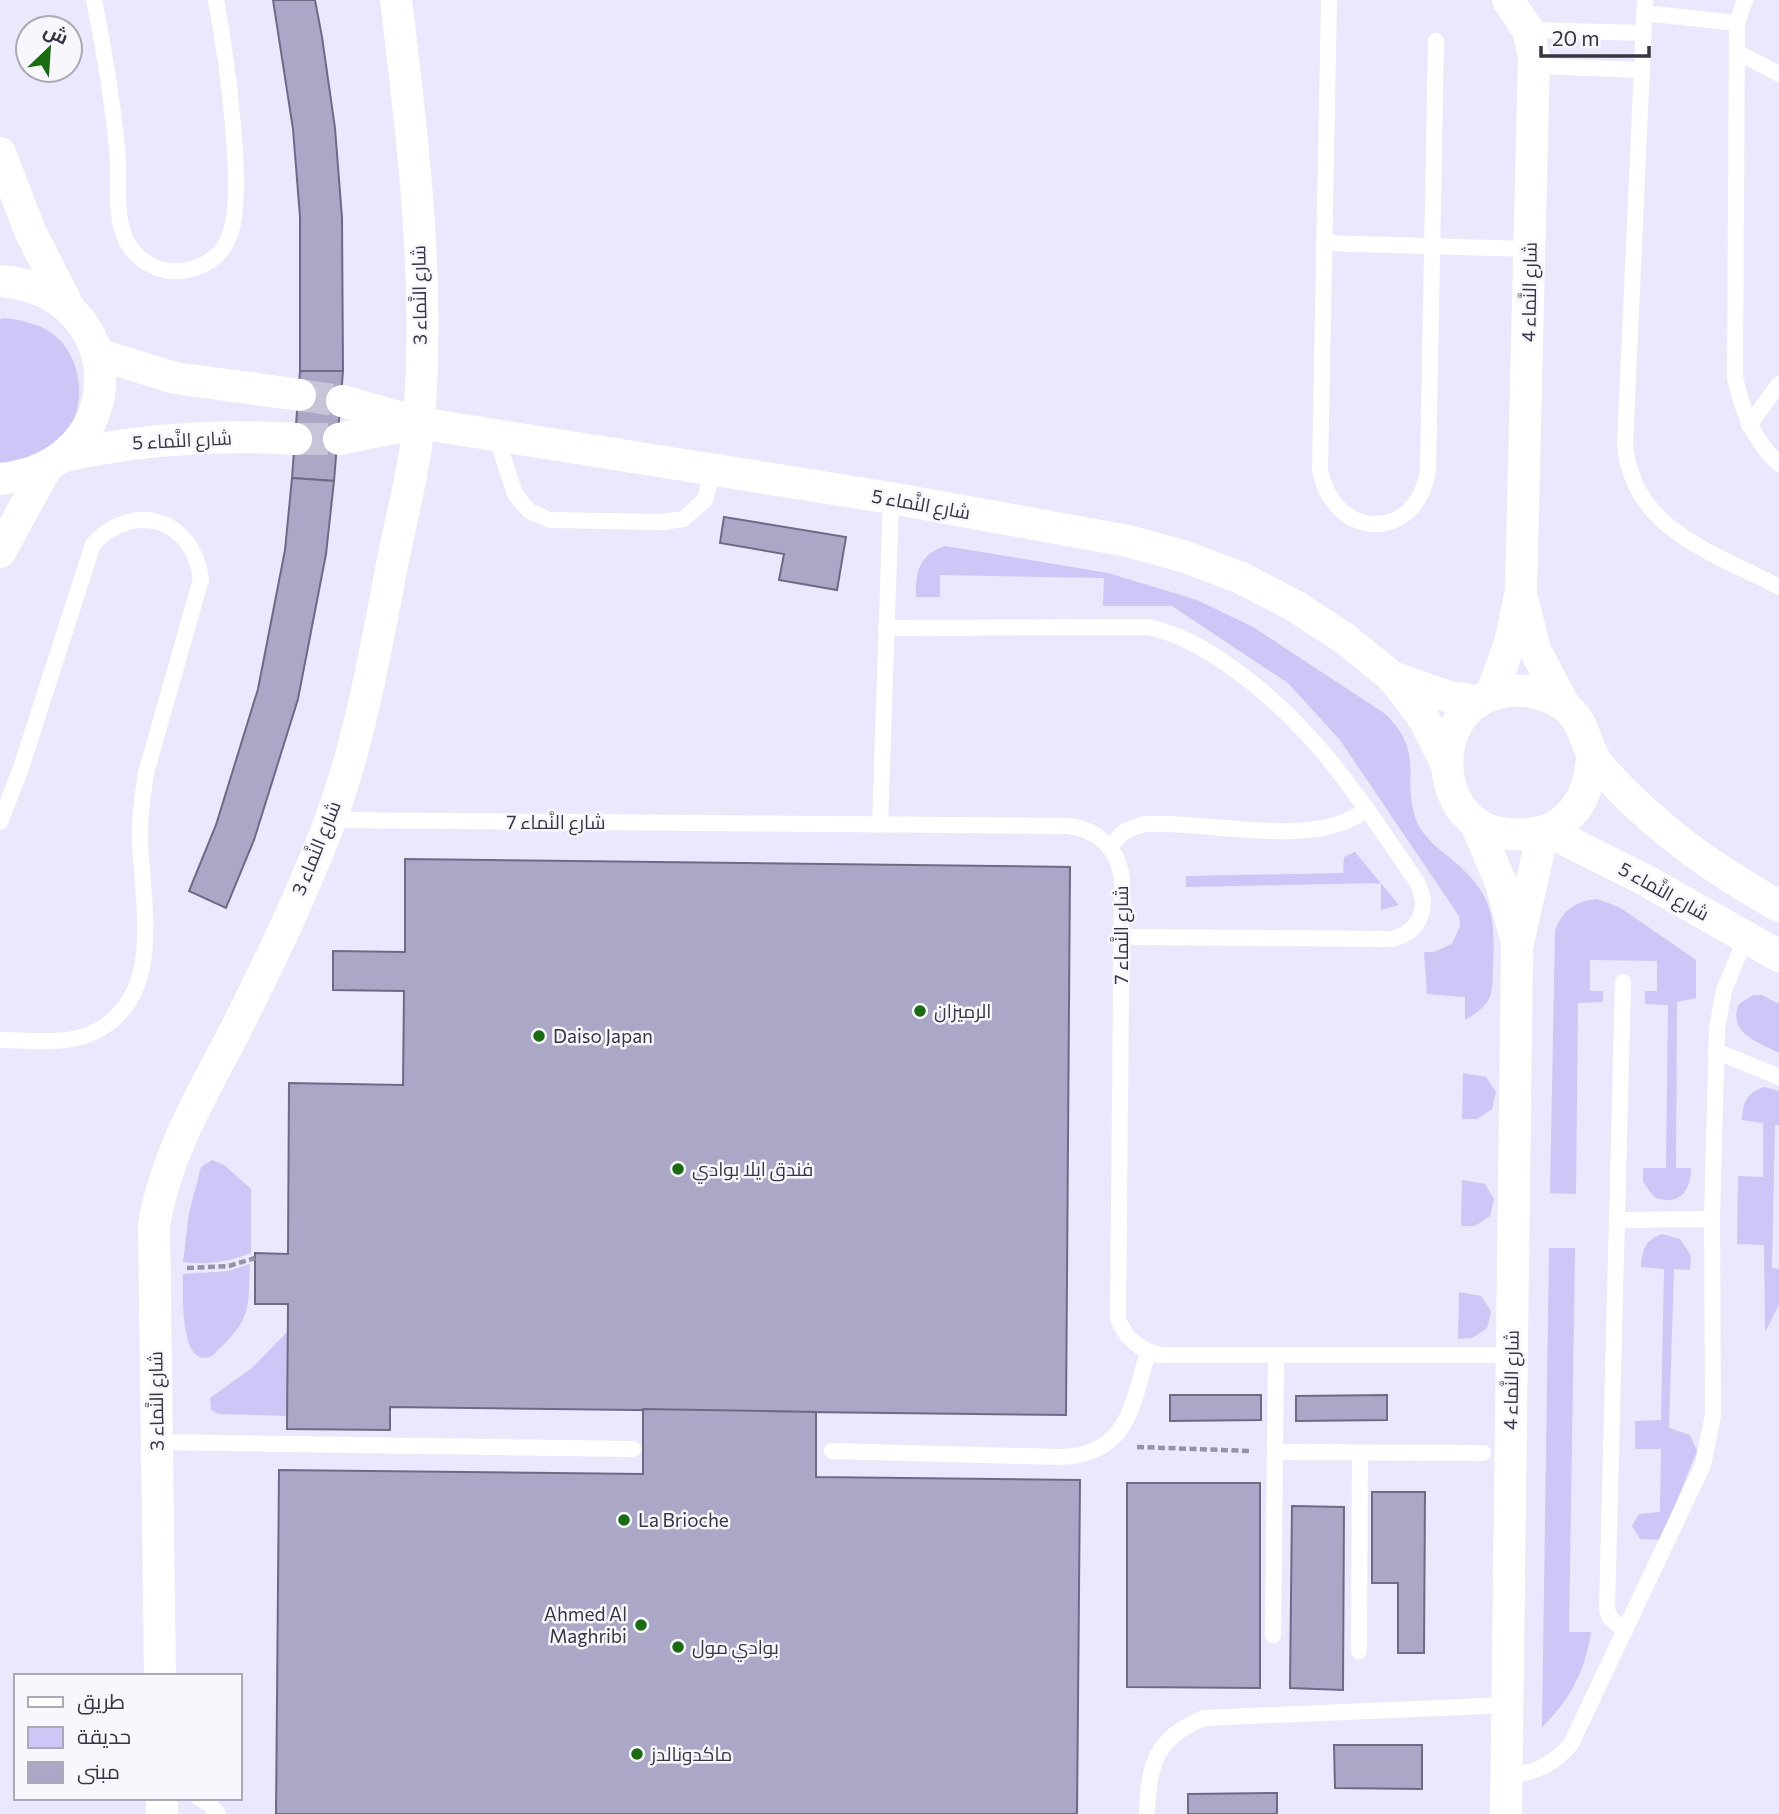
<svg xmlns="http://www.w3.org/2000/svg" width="1779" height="1814" viewBox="0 0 1779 1814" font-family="Commissioner,Cairo,sans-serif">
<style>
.green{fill:#cdc6f7}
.building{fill:#aba7c6;stroke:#6e6a86;stroke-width:2}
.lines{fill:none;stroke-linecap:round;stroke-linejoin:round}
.minor-tunnel{stroke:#c6c4d7;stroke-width:32;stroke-dasharray:32 16;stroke-linecap:butt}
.path{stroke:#9593a3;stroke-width:4.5;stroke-dasharray:7 3.5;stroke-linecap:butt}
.service{stroke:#fff;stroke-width:16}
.minor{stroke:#fff;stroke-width:32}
.poi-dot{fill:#1a6c10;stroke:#f8f7fe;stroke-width:2.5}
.labels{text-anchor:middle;stroke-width:5;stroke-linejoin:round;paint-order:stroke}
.street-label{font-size:19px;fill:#373542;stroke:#f8f7fe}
.poi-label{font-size:19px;fill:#373542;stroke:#f8f7fe;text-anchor:start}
</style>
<rect width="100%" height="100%" fill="#eae8fc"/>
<g class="green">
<path d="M4 318C21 320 36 323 50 332 95 362 87 445 32 459 22 462 10 462 0 463V319Z"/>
<path d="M945 546 1108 573 1197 600 1253 627 1384 713C1427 753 1400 779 1417 822 1424 837 1436 847 1449 857 1490 891 1496 912 1493 964 1492 996 1494 1003 1465 1020V997L1427 994 1424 952H1434L1452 944 1460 926 1459 916 1340 740 1288 683 1172 606H1103L1104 578 940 575V597H916C915 572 920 554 945 546Z"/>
<path d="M1355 852 1399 905 1381 910V883L1186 887V876L1343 873 1344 857Z"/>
<path d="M1597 899 1619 907 1696 960V998L1677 1002 1676 1168H1691C1691 1192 1678 1207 1654 1197L1643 1182V1168H1666L1668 1005 1645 1004V991H1657V961L1590 960V991H1603V1002L1578 1003 1576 1194 1550 1193 1555 931C1562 911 1575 901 1597 899Z"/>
<path d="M1753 995H1762L1779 1004V1053C1758 1042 1727 1033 1739 1004Z"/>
<path d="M1463 1073 1486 1077 1496 1092 1492 1109 1477 1119H1462Z"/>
<path d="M1764 1087 1779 1091V1125H1775L1772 1268 1779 1269V1305L1765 1332 1764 1245 1737 1244 1738 1176 1763 1177V1123L1742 1120C1743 1103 1746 1093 1764 1087Z"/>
<path d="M212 1160 224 1165 251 1189V1253C227 1262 209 1265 183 1262L189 1213 201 1167Z"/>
<path d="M1462 1180 1485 1184 1494 1199 1490 1216 1475 1226H1461Z"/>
<path d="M1662 1234 1680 1239 1691 1256 1690 1270 1674 1269 1669 1428 1690 1435 1697 1451 1661 1540 1640 1539 1632 1526 1639 1514 1660 1512 1661 1449H1635V1421L1661 1420 1664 1269 1641 1267C1642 1250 1645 1240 1662 1234Z"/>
<path d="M1549 1248H1575L1569 1632H1591C1585 1671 1570 1700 1542 1727Z"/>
<path d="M250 1264C248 1314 251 1319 213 1355 179 1374 183 1292 183 1274L228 1271Z"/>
<path d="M1459 1292 1481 1296 1491 1311 1487 1328 1472 1338 1458 1339Z"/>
<path d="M288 1331 287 1416 219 1414 211 1410 210 1398 252 1368Z"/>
</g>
<g class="building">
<path d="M273 0H315L322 37 335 128 342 218 343 371H300V217L293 129Z"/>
<path d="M300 371H343L334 481 292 478Z"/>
<path d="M292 478 334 481 326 554 298 699 254 840 226 908 189 891 216 825 258 689 285 550Z"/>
<path d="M724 517 846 537 837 590 779 580 784 554 720 543Z"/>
<path d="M405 859 1070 867 1066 1415 390 1407V1430L287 1429 288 1304H255V1253L288 1254 289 1083 403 1085 404 991 333 990V951L405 952Z"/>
<path d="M1170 1395H1261V1420L1170 1421Z"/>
<path d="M1387 1395V1420L1296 1421V1396Z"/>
<path d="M643 1409 816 1412V1477L1080 1480 1077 1814H276L279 1470 643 1474Z"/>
<path d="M1127 1483H1260V1688L1127 1687Z"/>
<path d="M1372 1492H1425L1424 1653H1398V1583H1372Z"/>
<path d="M1292 1506 1344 1507 1343 1690 1290 1688Z"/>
<path d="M1334 1745H1422V1789L1335 1788Z"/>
<path d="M1277 1793V1814H1188V1794Z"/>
</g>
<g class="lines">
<g class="minor-tunnel">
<path d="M300 395 342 401"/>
<path d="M296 439H339"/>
</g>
<g class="path">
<path d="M187 1268 229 1266 255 1258"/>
<path d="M1137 1447 1251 1451"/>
</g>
<g class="service">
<path d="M94 0C104 49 112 98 117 147 120 176 113 216 127 242 138 261 158 273 180 271 201 269 221 258 229 237 247 195 225 49 216 0"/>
<path d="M1329 0 1320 470C1334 542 1418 542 1428 470L1436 41"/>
<path d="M1645 0 1625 445C1633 530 1713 552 1779 587"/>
<path d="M1745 0 1737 23 1735 377C1742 410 1753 440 1779 464"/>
<path d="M1644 13 1737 23"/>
<path d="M1528 30 1643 33"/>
<path d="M1737 52 1779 74"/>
<path d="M1534 66 1642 70"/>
<path d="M1324 243 1530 249"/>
<path d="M1749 425 1779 384"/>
<path d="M495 433 515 494 529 511 550 520 663 522 683 519 705 500 713 469"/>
<path d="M886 628 1148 627C1184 635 1209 651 1238 672 1315 728 1364 804 1417 882 1430 907 1420 932 1392 939L1122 937"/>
<path d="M330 820 1067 826C1098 829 1118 848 1122 879L1118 1319C1126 1339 1139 1350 1160 1355H1511"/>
<path d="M0 822 21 768 93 544C135 500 193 519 201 579L146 773C143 794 139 815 140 837 141 903 168 1000 90 1034 64 1045 28 1040 0 1040"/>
<path d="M880 825 891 498"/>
<path d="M1110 846 1125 831 1144 824C1210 820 1315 851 1367 809"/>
<path d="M1623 982 1607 1609 1610 1618 1625 1631"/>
<path d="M1716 1051 1779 1077"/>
<path d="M1617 1220 1712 1219"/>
<path d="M157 1442 633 1449"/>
<path d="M832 1451 1060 1457C1128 1455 1132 1406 1148 1352"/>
<path d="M1275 1452 1483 1453"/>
<path d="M1273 1635 1276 1355"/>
<path d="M1359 1651 1360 1453"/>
<path d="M1506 1776C1534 1773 1552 1766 1571 1744L1703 1465 1713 1415 1712 1219 1717 1029 1724 990 1746 937"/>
<path d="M199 1798 210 1804 218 1814"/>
<path d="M1147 1814C1148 1765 1156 1737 1204 1718L1507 1705"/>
</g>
<g class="minor">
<path d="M0 153 30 231 68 306"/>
<path d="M0 281C132 291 135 466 0 479"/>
<path d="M97 354 175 378 300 395"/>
<path d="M342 401 419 423 891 498 1128 541 1186 557 1241 578 1295 606 1344 638 1391 676 1408 697 1424 719 1445 761"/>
<path d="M339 439 419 423"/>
<path d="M68 455C144 439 218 434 296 439"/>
<path d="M0 552 46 468"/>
<path d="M1523 602 1535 650 1564 705"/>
<path d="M1392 677 1449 697 1479 701"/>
<path d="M1491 695 1510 643 1521 590 1534 56 1528 30 1508 0"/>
<path d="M1592 758C1588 811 1556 842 1501 833 1451 825 1435 764 1457 724 1478 687 1530 681 1563 705 1587 721 1584 748 1600 767 1652 826 1711 868 1779 906"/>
<path d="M1475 822 1501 883 1515 935"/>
<path d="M1547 831 1645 880 1779 956"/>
<path d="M160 1676 154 1225C166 1154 202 1094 235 1031 269 963 303 893 330 821 361 738 376 647 393 560 402 515 415 467 419 421 430 282 413 138 396 0"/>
<path d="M162 1798V1814"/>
<path d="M1506 1814 1517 947 1543 832"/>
</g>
</g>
<g class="poi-dot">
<circle cx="920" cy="1011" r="7"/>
<circle cx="539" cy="1036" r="7"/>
<circle cx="678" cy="1169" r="7"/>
<circle cx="624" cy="1520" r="7"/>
<circle cx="641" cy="1625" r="7"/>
<circle cx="678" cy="1647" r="7"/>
<circle cx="637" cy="1754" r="7"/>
</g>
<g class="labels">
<g class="street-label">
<text transform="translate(1529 292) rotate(-89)" y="7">شارع النَّماء 4</text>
<text transform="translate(419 295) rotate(-91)" y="7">شارع النَّماء 3</text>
<text transform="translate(182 440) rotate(-3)" y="7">شارع النَّماء 5</text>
<text transform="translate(921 504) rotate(10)" y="7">شارع النَّماء 5</text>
<text x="556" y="829">شارع النَّماء 7</text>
<text transform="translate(316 848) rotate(-68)" y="7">شارع النَّماء 3</text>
<text transform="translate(1664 891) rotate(29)" y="7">شارع النَّماء 5</text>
<text transform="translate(1121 935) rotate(-90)" y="7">شارع النَّماء 7</text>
<text transform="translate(1511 1380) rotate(-89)" y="7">شارع النَّماء 4</text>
<text transform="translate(156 1401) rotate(-91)" y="7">شارع النَّماء 3</text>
</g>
<g class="poi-label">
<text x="934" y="1018">الرميزان</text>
<text x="553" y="1043">Daiso Japan</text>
<text x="692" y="1176">فندق ايلا بوادي</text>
<text x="638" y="1527">La Brioche</text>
<text x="627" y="1621" text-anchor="end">Ahmed Al<tspan x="627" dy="22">Maghribi</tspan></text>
<text x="692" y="1654">بوادي مول</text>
<text x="651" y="1761">ماكدونالدز</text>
</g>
</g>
<rect x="14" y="1674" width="228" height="126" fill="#f8f7fe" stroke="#aba9b3" stroke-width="2"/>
<rect x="28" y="1697" width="35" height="10" fill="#ffffff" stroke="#aba9b3" stroke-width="2"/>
<text x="77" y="1709" font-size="21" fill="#373542">طريق</text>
<rect x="28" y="1727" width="35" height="21" fill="#cdc6f7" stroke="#aba9b3" stroke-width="2"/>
<text x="77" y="1744" font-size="21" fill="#373542">حديقة</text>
<rect x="28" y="1762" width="35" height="21" fill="#aba7c6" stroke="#aba9b3" stroke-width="2"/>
<text x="77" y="1779" font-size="21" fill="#373542">مبنى</text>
<g transform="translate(49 49) rotate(25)"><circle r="33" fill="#f8f7fe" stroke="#aba9b3" stroke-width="2"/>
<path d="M0-5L12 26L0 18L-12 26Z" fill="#1a6c10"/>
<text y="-10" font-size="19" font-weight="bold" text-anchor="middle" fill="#373542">ش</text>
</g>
<path d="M1541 46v10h108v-10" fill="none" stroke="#373542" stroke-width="3.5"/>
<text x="1552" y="46" font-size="21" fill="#373542" stroke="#f8f7fe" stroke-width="5" paint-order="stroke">20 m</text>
</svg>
